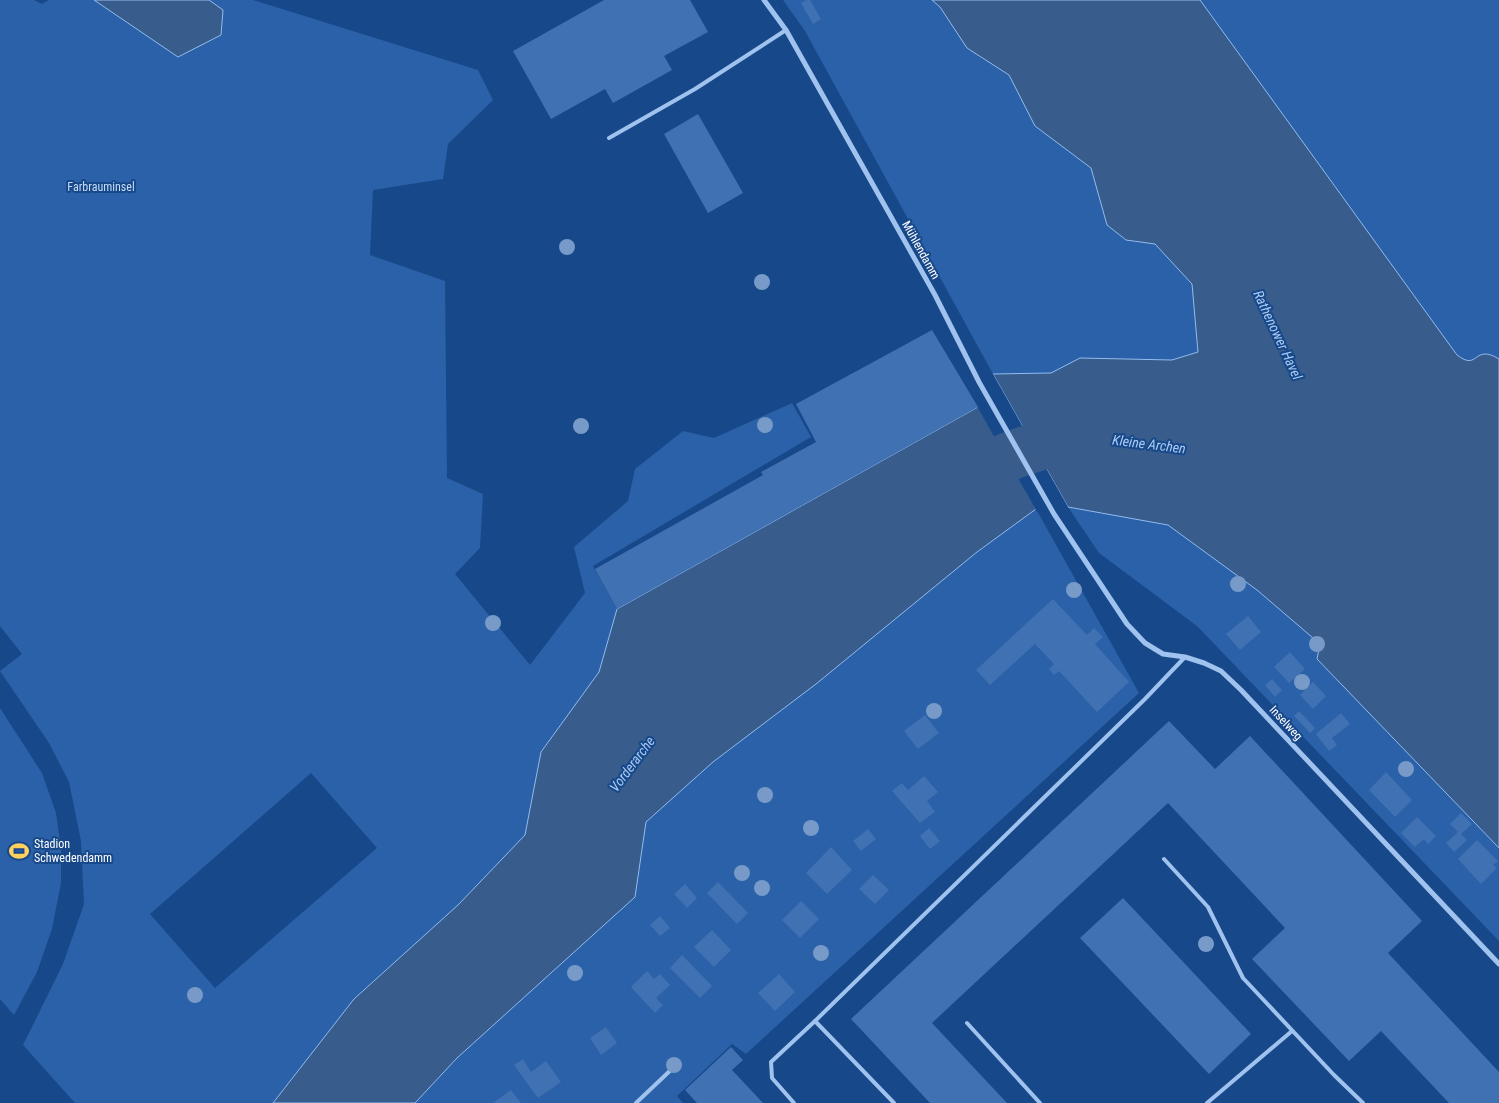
<svg xmlns="http://www.w3.org/2000/svg" width="1499" height="1103" viewBox="0 0 1499 1103" font-family="'Roboto Condensed',sans-serif">
<style>
.green{fill:#2a61a8;fill-rule:evenodd}
.water{fill:#385c8c;stroke:#92bdf1}
.pier{fill:#17488a}
.lines{fill:none;stroke-linecap:round;stroke-linejoin:round}
.river{stroke:#385c8c;stroke-width:49}
.building{fill:#4071b2}
.lane{stroke:#a0c2ee;stroke-width:4}
.street{stroke:#a0c2ee;stroke-width:5}
.tree{fill:#779ac8}
.labels{text-anchor:middle;stroke-width:4;stroke-linejoin:round;paint-order:stroke}
.park-label{font-size:12px;fill:#c6ddfa;stroke:#17488a}
.street-label{font-size:12px;fill:#fff;stroke:#17488a}
.poi-label{font-size:12px;fill:#fff;stroke:#17488a;text-anchor:start}
.water-label{font-size:14px;font-style:italic;fill:#abccf5;stroke:#17488a}
</style>
<rect width="100%" height="100%" fill="#17488a"/>
<g class="green">
<path d="M0 0H34L42 4 49 0H94L178 57 223 10 209 0H253L478 70 493 100 448 144 443 179 373 190 370 255 445 281 447 478 483 494 480 548 455 574 530 665 585 593 574 547 628 501 635 469 683 431 714 438 792 403 811 437 593 566 617 609 599 672 541 752 525 835 458 905 354 999 273 1103H75L23 1045 63 964 84 904 81 841 69 782 49 743 0 671 22 654 0 626ZM311 773 377 848 215 988 150 914Z"/>
<path d="M783 0H932L940 7 967 48 1009 75 1035 126 1091 168 1107 225 1126 240 1155 244 1192 284 1198 352 1172 360 1080 358 1051 373 993 374 805 31Z"/>
<path d="M1200 0H1499V359C1488 352 1482 352 1472 361H1465L1457 355Z"/>
<path d="M1068 507 1168 525 1257 590 1321 644 1317 659 1499 848V941L1197 626 1099 553Z"/>
<path d="M1036 509 1139 693 746 1054 732 1044 677 1096 683 1103H415L457 1058 635 897 646 822 713 762 816 684 977 552Z"/>
<path d="M0 708 42 773 56 813 61 848V883L52 929 37 972 14 1015 0 999Z"/>
</g>
<g class="water">
<path d="M94 0H209L223 10 221 35 178 57Z"/>
<path d="M932 0H1200L1457 355C1479 372 1473 343 1499 359V848L1317 659 1320 644 1257 590 1168 525 1068 507 993 374 1051 373 1080 358 1172 360 1198 352 1192 284 1155 244 1126 240 1107 225 1091 168 1035 126 1009 75 967 48 940 7Z"/>
<path d="M978 407 1036 509 977 552 816 684 713 762 646 822 635 897 457 1058 415 1103H273L354 999 458 905 525 835 541 752 599 672 617 609Z"/>
</g>
<g class="pier">
<path d="M993 374 1068 507 1066 508 990 375Z"/>
<path d="M978 404 1038 508 1037 512 976 405Z"/>
</g>
<g class="lines">
<path class="river" d="M948 490C982 463 1058 433 1101 438"/>
</g>
<g class="building">
<path d="M604 0H690L708 32 664 56 672 70 613 103 605 89 551 119 513 51Z"/>
<path d="M807 0H810L821 19 813 24 801 3Z"/>
<path d="M698 114 743 193 708 213 664 134Z"/>
<path d="M932 330 978 407 617 609 595 569 763 475 761 472 816 442 796 404Z"/>
<path d="M1053 599 1087 635 1094 628 1103 637 1095 644 1129 682 1097 712 1059 671 1054 675 1049 669 1054 664 1035 644 990 685 976 670Z"/>
<path d="M1248 616 1261 632 1240 650 1226 634Z"/>
<path d="M1290 652 1305 669 1289 683 1274 667Z"/>
<path d="M1272 679 1282 690 1275 697 1265 685Z"/>
<path d="M1313 682 1326 696 1313 709 1300 695Z"/>
<path d="M1299 711 1315 728 1310 733 1294 716Z"/>
<path d="M1341 713 1350 724 1332 738 1337 745 1329 751 1316 734Z"/>
<path d="M925 715 939 733 918 749 904 731Z"/>
<path d="M1169 721 1215 769 1250 736 1422 921 1388 953 1499 1072V1103H1449L1381 1031 1349 1061 1252 959 1285 928 1168 803 932 1023 1007 1103H930L851 1019Z"/>
<path d="M1386 772 1412 800 1395 817 1369 790Z"/>
<path d="M924 776 938 792 927 801 935 812 920 823 892 791 902 783 908 790Z"/>
<path d="M1461 813 1472 824 1461 834 1467 840 1454 852 1446 843 1458 832 1450 824Z"/>
<path d="M1417 817 1436 836 1428 844 1424 839 1415 847 1401 833Z"/>
<path d="M929 828 940 841 930 849 920 836Z"/>
<path d="M868 829 876 839 861 851 853 841Z"/>
<path d="M1477 840 1498 861 1493 865 1497 868 1481 884 1458 859Z"/>
<path d="M831 847 852 870 827 894 806 873Z"/>
<path d="M873 875 889 890 875 904 859 889Z"/>
<path d="M718 882 748 913 737 924 707 893Z"/>
<path d="M685 884 697 898 687 908 674 894Z"/>
<path d="M1123 898 1251 1034 1209 1074 1080 938Z"/>
<path d="M801 901 819 919 800 938 782 920Z"/>
<path d="M660 916 670 928 660 936 650 925Z"/>
<path d="M712 930 731 950 714 967 694 947Z"/>
<path d="M682 955 712 986 700 998 670 968Z"/>
<path d="M647 971 654 979 660 974 670 985 656 998 663 1005 655 1013 631 987Z"/>
<path d="M779 974 795 992 775 1011 758 993Z"/>
<path d="M606 1027 617 1043 601 1055 590 1038Z"/>
<path d="M731 1047 743 1060 732 1070 763 1103H697L685 1090Z"/>
<path d="M523 1059 531 1072 546 1061 561 1082 538 1098 514 1065Z"/>
<path d="M511 1090 521 1103H493Z"/>
</g>
<g class="lines">
<g class="lane">
<path d="M609 138 695 89 786 30"/>
<path d="M1164 859 1208 907 1243 978 1334 1075 1363 1103"/>
<path d="M967 1023 1040 1103"/>
<path d="M636 1103 674 1067"/>
<path d="M794 1103 772 1078 771 1062 815 1021"/>
<path d="M894 1103 815 1021 1145 699 1185 657"/>
<path d="M1207 1103 1292 1031"/>
</g>
<path class="street" d="M764 0 786 30 935 295 979 382 1054 514 1127 624 1145 643 1163 654 1185 657 1204 663 1221 671 1241 690 1499 964"/>
</g>
<g class="tree">
<circle cx="567" cy="247" r="8"/>
<circle cx="762" cy="282" r="8"/>
<circle cx="765" cy="425" r="8"/>
<circle cx="581" cy="426" r="8"/>
<circle cx="1238" cy="584" r="8"/>
<circle cx="1074" cy="590" r="8"/>
<circle cx="493" cy="623" r="8"/>
<circle cx="1317" cy="644" r="8"/>
<circle cx="1302" cy="682" r="8"/>
<circle cx="934" cy="711" r="8"/>
<circle cx="1406" cy="769" r="8"/>
<circle cx="765" cy="795" r="8"/>
<circle cx="811" cy="828" r="8"/>
<circle cx="742" cy="873" r="8"/>
<circle cx="762" cy="888" r="8"/>
<circle cx="1206" cy="944" r="8"/>
<circle cx="821" cy="953" r="8"/>
<circle cx="575" cy="973" r="8"/>
<circle cx="195" cy="995" r="8"/>
<circle cx="674" cy="1065" r="8"/>
</g>
<defs>
<symbol id="stadium-bare" viewBox="-9 -9 18 18"><path d="M0-5a6.5 5 0 1 0 0 10a6.5 5 0 1 0 0-10ZM-3.5-1.8h7v3.6h-7Z" fill="#ffd25d" stroke="#17488a" stroke-width="2.5" paint-order="stroke"/></symbol>
</defs>
<g fill-rule="evenodd">
<use href="#stadium-bare" x="5" y="837" width="28" height="28"/>
</g>
<g class="labels">
<g class="park-label">
<text x="101" y="191">Farbrauminsel</text>
</g>
<g class="street-label">
<text transform="translate(921 250) rotate(61)" y="4">Mühlendamm</text>
<text transform="translate(1286 723) rotate(47)" y="4">Inselweg</text>
</g>
<g class="poi-label">
<text x="34" y="848">Stadion<tspan x="34" dy="14">Schwedendamm</tspan></text>
</g>
<g class="water-label">
<text transform="translate(1278 335) rotate(65)" y="5">Rathenower Havel</text>
<text transform="translate(1149 444) rotate(7)" y="5">Kleine Archen</text>
<text transform="translate(632 764) rotate(-53)" y="5">Vorderarche</text>
</g>
</g>
</svg>
